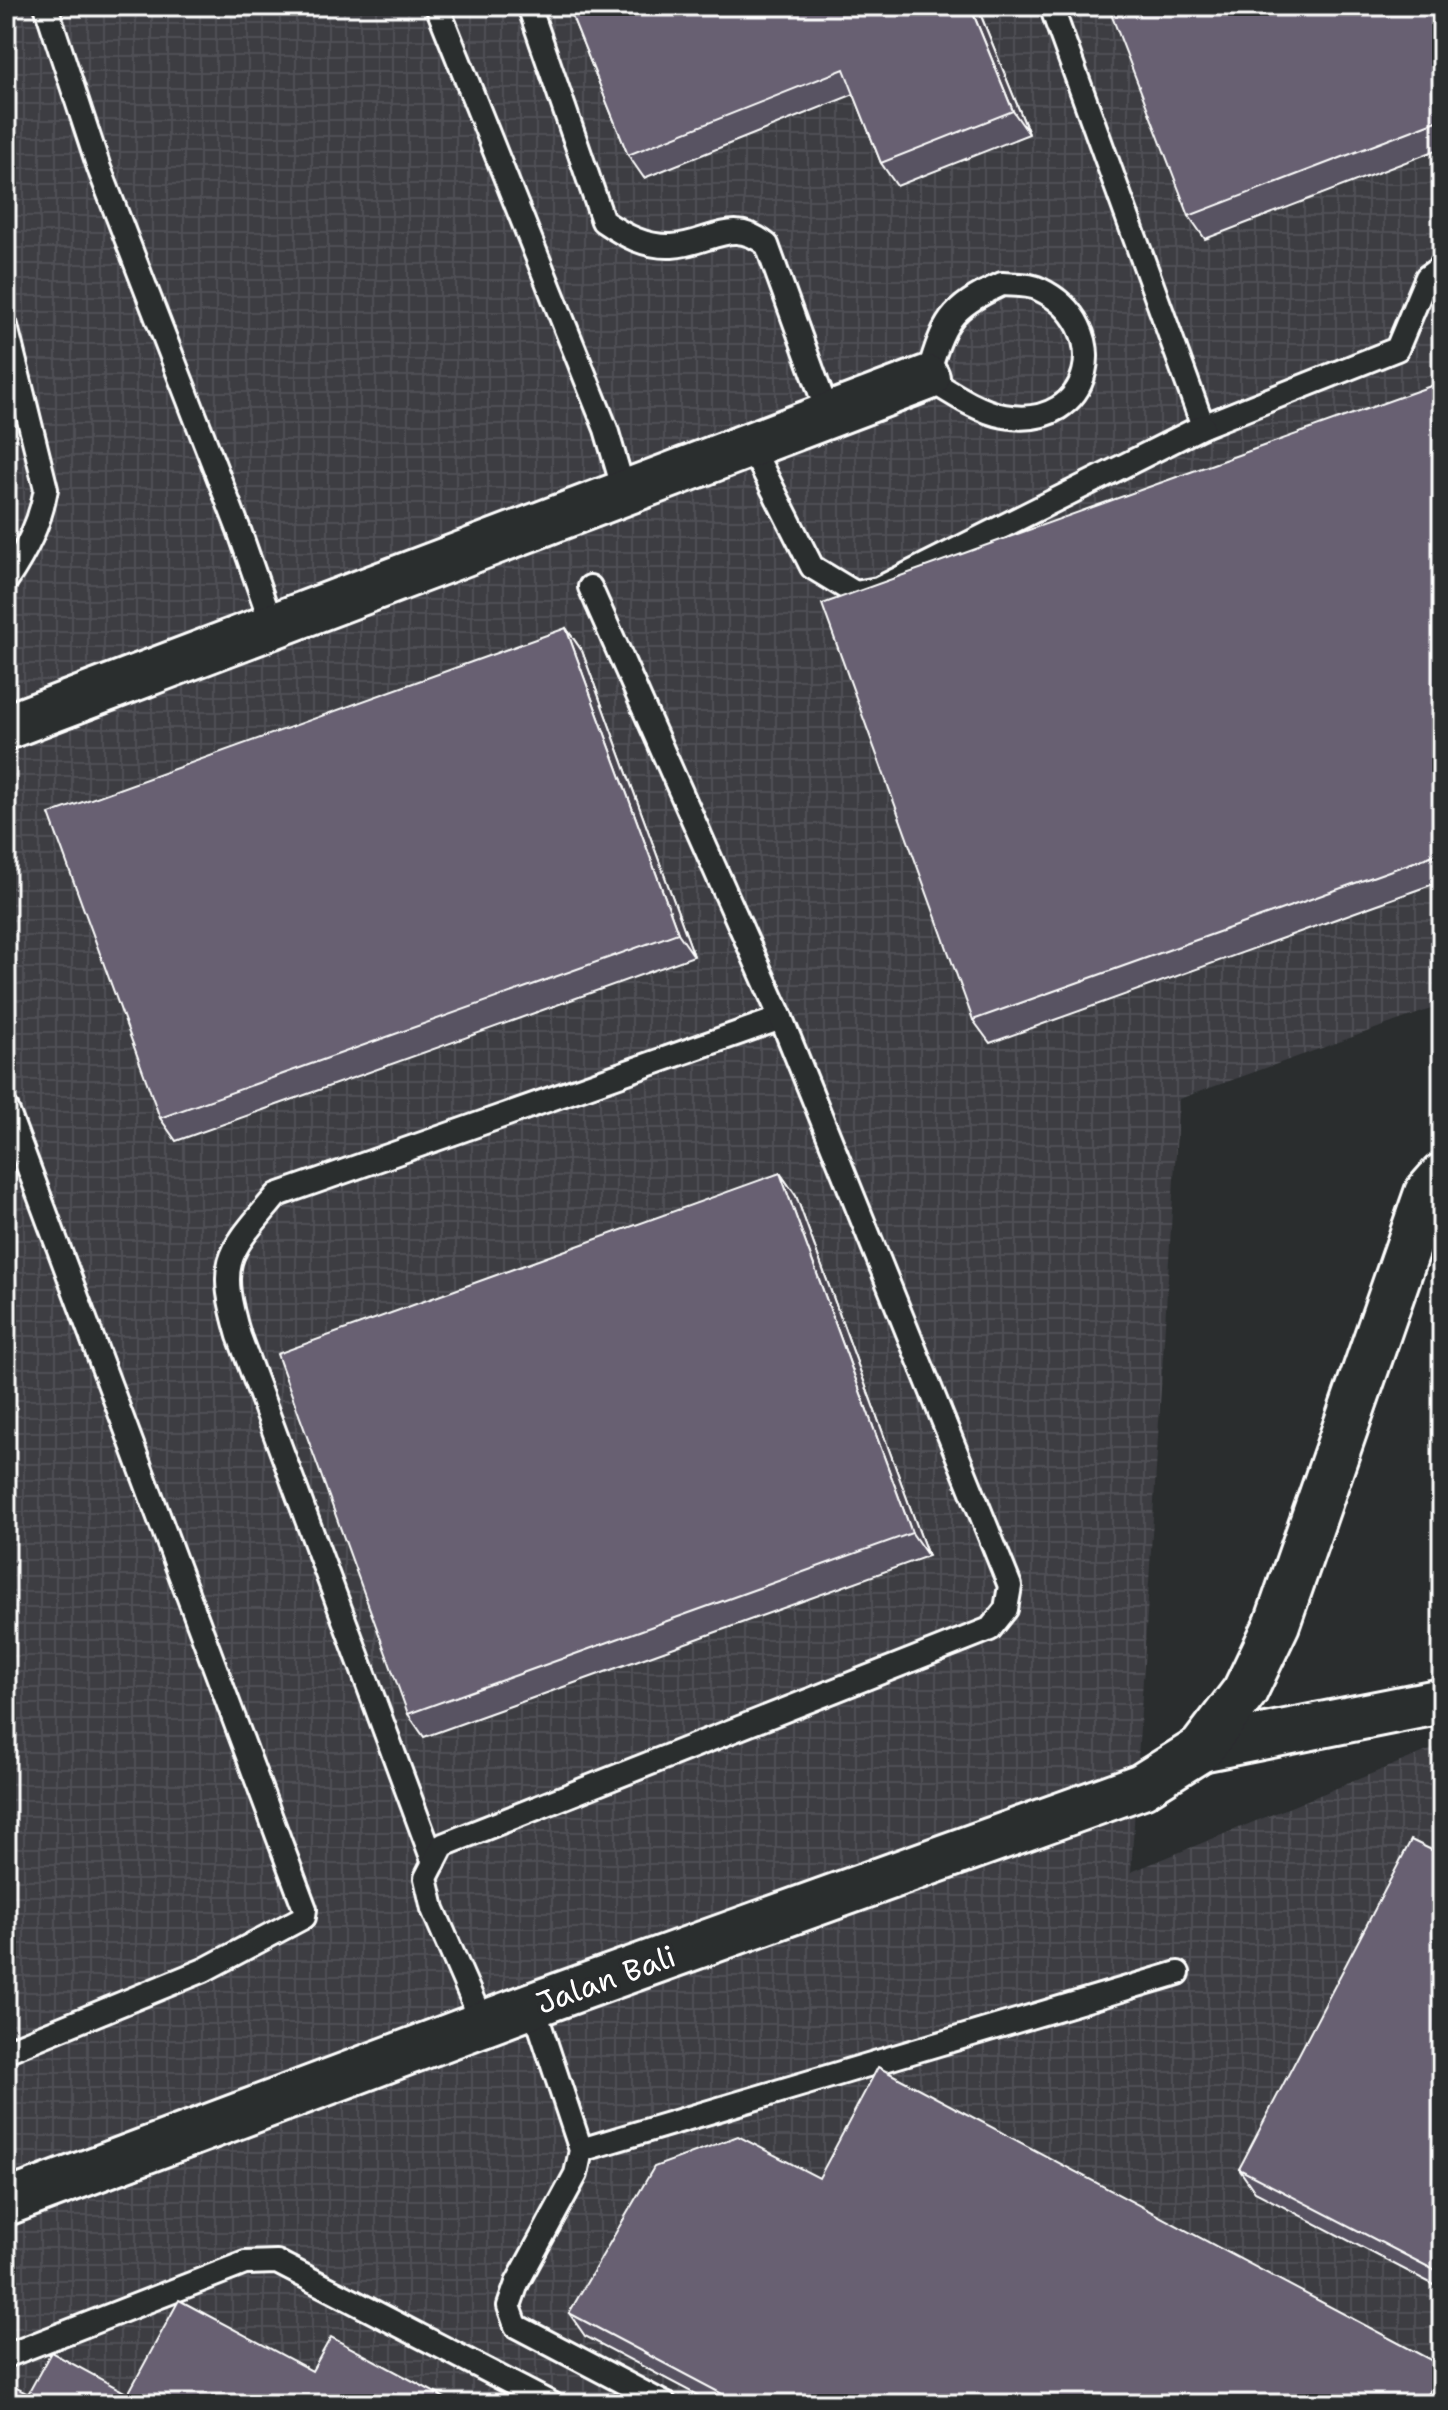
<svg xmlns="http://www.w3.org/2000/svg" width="1448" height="2410" viewBox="0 0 1448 2410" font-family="'Shantell Sans',sans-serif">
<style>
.industrial{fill:url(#industrial-grid)}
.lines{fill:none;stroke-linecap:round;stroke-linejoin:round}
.lane-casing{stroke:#fff;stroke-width:28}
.street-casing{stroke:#fff;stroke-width:50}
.lane{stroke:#2a2d2e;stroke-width:22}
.street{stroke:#2a2d2e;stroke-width:44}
.wall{fill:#595362;stroke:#fff;stroke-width:2}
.shaded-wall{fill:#484450;stroke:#fff;stroke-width:2}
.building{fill:#676172;stroke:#fff;stroke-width:2}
.labels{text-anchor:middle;stroke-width:8;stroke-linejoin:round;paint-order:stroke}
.street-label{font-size:30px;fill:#fff;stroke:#2a2d2e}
</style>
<defs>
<pattern id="industrial-grid" width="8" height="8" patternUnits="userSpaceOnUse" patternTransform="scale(2)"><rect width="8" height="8" fill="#3c3d42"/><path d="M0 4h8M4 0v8" fill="none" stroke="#505055"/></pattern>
</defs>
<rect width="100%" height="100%" fill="#2a2d2e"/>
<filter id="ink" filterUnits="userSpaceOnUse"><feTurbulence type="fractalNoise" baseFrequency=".0125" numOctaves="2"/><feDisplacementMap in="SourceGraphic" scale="16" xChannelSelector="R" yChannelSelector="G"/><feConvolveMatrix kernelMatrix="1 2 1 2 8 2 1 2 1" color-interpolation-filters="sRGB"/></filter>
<g filter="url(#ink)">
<path class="industrial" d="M6 6H1442V1005L1179 1099 1131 1872 1442 1745V2404H6Z"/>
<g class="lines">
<defs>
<g id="lane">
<path d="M46 6 99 168 239 530 272 625"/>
<path d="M437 6 606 429 624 491"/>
<path d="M529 6 603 221C625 236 645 247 672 246 710 244 732 216 767 245L828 414"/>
<path d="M1051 6 1203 426 1397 349 1427 277 1442 266"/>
<path d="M1002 284C1013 285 1029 284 1039 289 1116 325 1094 432 1004 416 977 411 950 392 927 378 944 322 948 309 1002 284Z"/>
<path d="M6 326 46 489C40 524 26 551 6 581"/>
<path d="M750 444 812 567 855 593 878 589 1203 426"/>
<path d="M6 1107 305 1909 304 1917 204 1970 6 2051"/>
<path d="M434 1863 239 1336C217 1260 227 1254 277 1195L781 1018"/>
<path d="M533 2005 581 2150 576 2174 517 2283 509 2306 516 2326 665 2404"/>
<path d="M483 2024 433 1909 426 1878 443 1845 990 1629 1006 1609 1010 1586 781 1018 590 587"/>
<path d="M581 2150 1178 1973"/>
<path d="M6 2356 245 2263 277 2262 552 2404"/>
</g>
<g id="street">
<path d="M6 727 927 378"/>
<path d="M1201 1749 1442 1701"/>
<path d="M6 2203 533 2005 1142 1786 1201 1749 1245 1691 1277 1624 1427 1193 1442 1176"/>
</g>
</defs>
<use href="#lane" class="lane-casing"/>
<use href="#street" class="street-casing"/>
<use href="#lane" class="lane"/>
<use href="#street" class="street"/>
</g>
<g class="wall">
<path d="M568 6H977L1029 134 897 186 881 163 854 94 644 178 628 155Z"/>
<path d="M1442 6V148L1205 239 1189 216Z"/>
<path d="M1442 382V881L990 1043 973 1020Z"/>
<path d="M566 628 582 651 694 956 176 1141 160 1118Z"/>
<path d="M780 1173 796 1196 928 1556 424 1737 408 1714Z"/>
<path d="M1442 1855V2289L1255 2192 1239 2169Z"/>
<path d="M819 2178 1442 2404H714L585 2336 569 2313Z"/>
</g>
<g class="shaded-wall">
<path d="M970 6H977L1029 134 1013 111Z"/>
<path d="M566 628 582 651 694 956 678 933Z"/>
<path d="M780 1173 796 1196 928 1556 912 1533Z"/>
<path d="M1442 2368V2404H1423Z"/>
</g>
<g class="building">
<path d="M568 6H970L1013 111 881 163 844 69 628 155Z"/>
<path d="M1108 6H1442V119L1189 216Z"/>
<path d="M1442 382V852L973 1020 822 604Z"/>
<path d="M566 628 678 933 160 1118 49 814Z"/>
<path d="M780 1173 912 1533 408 1714 277 1354Z"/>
<path d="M1411 1840 1442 1855V2274L1239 2169Z"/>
<path d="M878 2067 1442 2366 1423 2404H741L569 2313 654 2167 738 2136 819 2178Z"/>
<path d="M179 2300 312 2371 331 2337 456 2404H6V2390L9 2384 28 2394 51 2352 128 2394Z"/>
</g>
</g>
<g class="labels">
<g class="street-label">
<text transform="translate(606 1980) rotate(-20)" y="10">Jalan Bali</text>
</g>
</g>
<rect width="1448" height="2410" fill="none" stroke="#2a2d2e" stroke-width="32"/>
<rect x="16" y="16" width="1416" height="2378" fill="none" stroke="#fff" stroke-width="3" filter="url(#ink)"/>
</svg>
